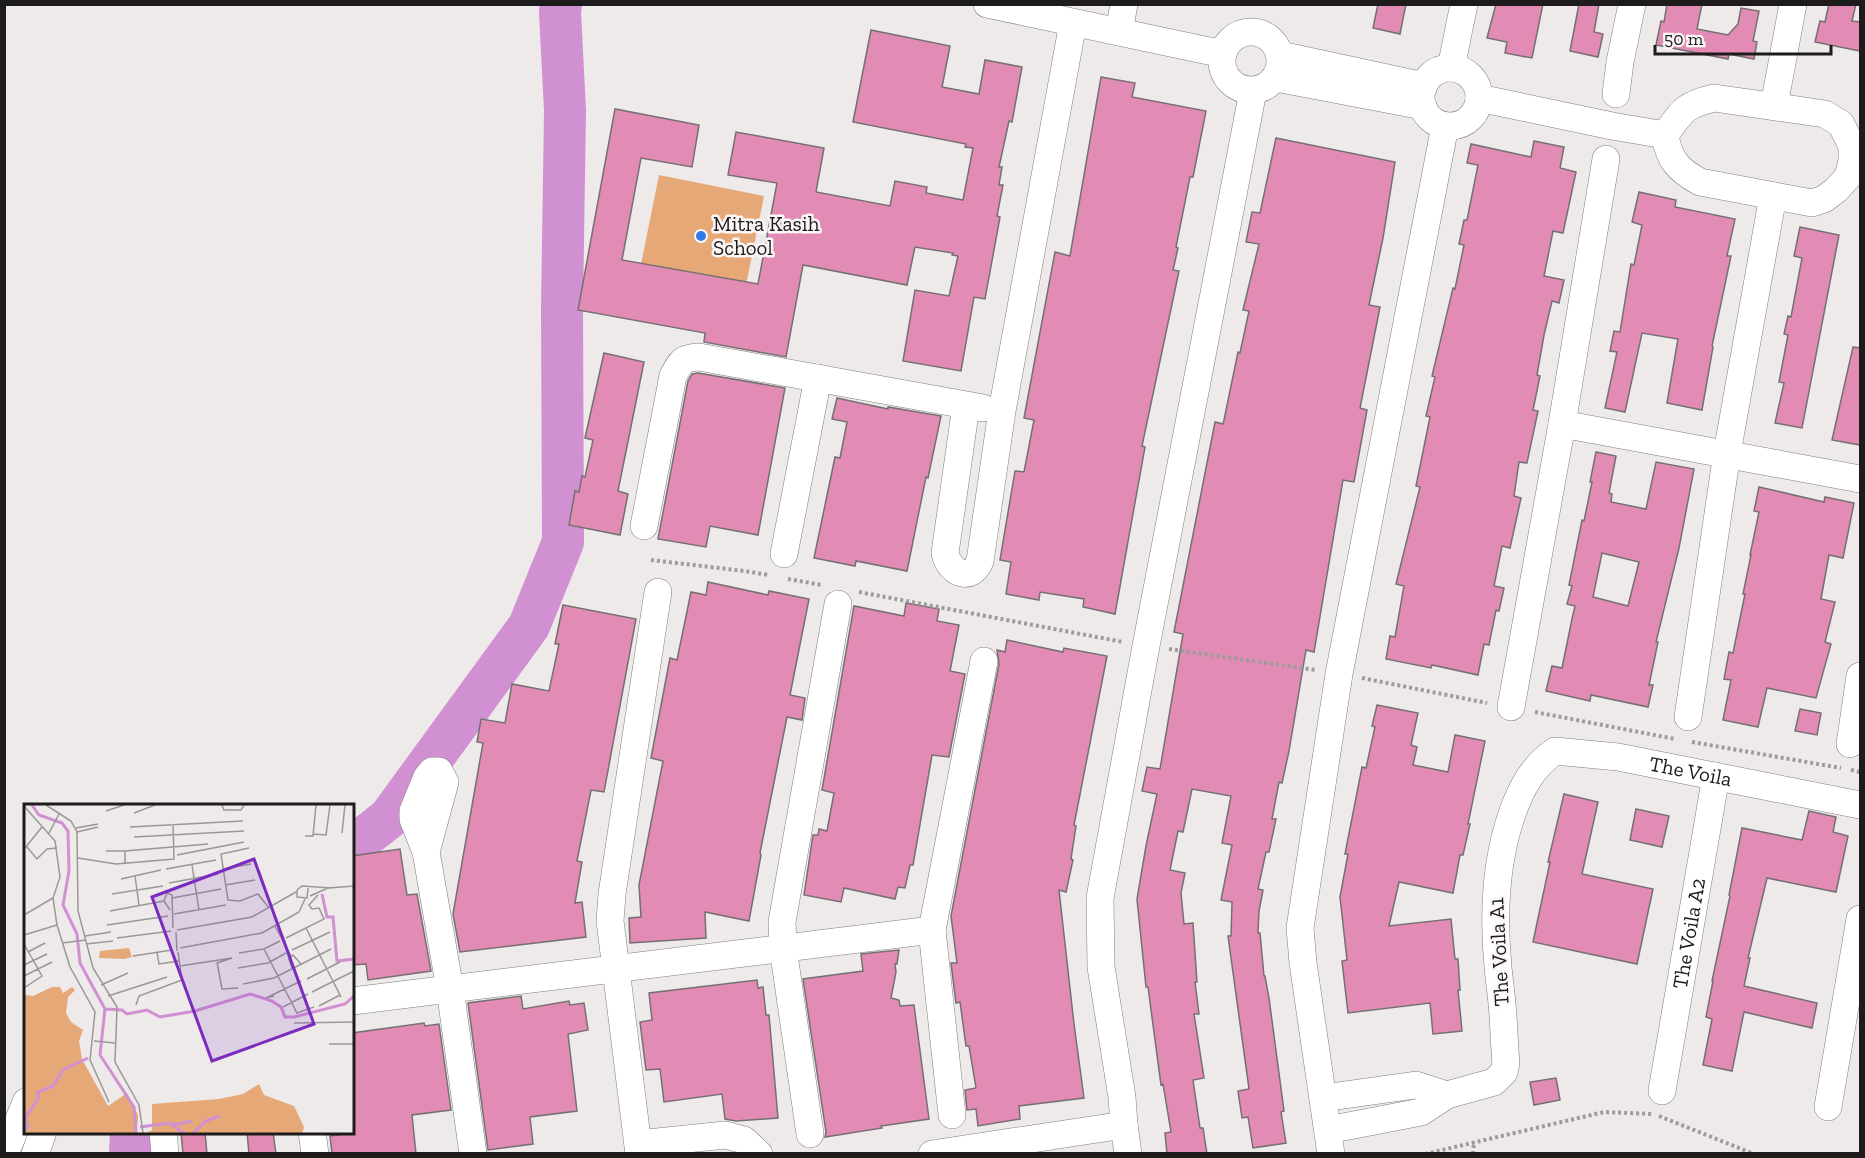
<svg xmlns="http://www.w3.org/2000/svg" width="1865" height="1158" viewBox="0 0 1865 1158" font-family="'Zilla Slab',serif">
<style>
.green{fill:#e6a876}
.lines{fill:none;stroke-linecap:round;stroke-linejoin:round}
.river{stroke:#d190d1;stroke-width:42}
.building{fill:#e28bb5;stroke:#747072;stroke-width:1.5;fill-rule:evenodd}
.street-casing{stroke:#817d7d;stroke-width:28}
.path{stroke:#9e9b9b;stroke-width:4;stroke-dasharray:3 3;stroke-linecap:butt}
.street{stroke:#fff;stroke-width:27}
.poi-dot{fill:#2e7be7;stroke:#fbf7f7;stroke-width:2}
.labels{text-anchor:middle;stroke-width:5;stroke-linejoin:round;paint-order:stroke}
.poi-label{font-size:21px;fill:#1d1b1b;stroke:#fbf7f7;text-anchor:start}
.street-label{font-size:21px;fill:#1d1b1b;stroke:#fbf7f7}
.inset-river{fill:none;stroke:#d190d1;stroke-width:3}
.inset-road{fill:none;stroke:#9a9797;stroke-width:1.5}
.view{fill:#7b2cbf;fill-opacity:0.15;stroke:#7b2cbf;stroke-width:3}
.inset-edge{fill:none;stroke:#1d1b1b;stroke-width:3}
</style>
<rect width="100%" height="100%" fill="#eeeaea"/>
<path class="green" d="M659 175 764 196 742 305 637 284Z"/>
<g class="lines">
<g class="river">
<path d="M352 847 389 818 529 626 563 542 562 308 565 111 560 12 561 4"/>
<path d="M130 1154 131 1132"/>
</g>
</g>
<g class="building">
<path d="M1378 4H1406L1400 34 1373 28Z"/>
<path d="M1496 4H1543L1532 58 1505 53 1507 42 1487 38Z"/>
<path d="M1579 4H1599L1594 32 1603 34 1598 57 1570 51Z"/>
<path d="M1667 4H1702L1697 29 1728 35 1738 24 1741 8 1759 11 1753 41 1757 42 1754 59 1729 54 1728 59 1656 45 1661 21 1664 22Z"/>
<path d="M1829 4H1856L1852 21 1860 22V51L1815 42 1820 21 1825 22Z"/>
<path d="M871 30 950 46 942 87 979 94 985 60 1022 67 1012 122 1009 121 999 167H1002L999 185H1003L997 216 1000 217 985 299 974 297 961 371 903 361 915 290 949 296 958 256 952 255 953 253 915 247 907 285 803 265 786 357 704 342 705 333 578 310 615 109 699 125 692 167 641 158 622 260 758 284 777 183 728 175 736 132 824 148 816 192 890 206 895 181 927 187 926 193 963 200 973 148 965 147 966 144 853 122Z"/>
<path d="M1101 77 1135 83 1132 97 1206 111 1193 177H1190L1176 247 1178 248 1173 270 1179 271 1142 446 1145 447 1115 614 1083 607 1084 599 1040 592 1039 600 1006 594 1011 562 1000 560 1015 471 1024 472 1034 420 1024 418 1055 252 1070 256Z"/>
<path d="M1276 138 1395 162 1383 238 1369 305 1380 307 1360 408 1367 410 1354 482 1343 480 1314 652 1306 650 1289 751 1282 783 1279 782 1272 819H1276L1269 852H1266L1258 889 1263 890 1259 911 1258 933H1260L1264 976H1265L1269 998 1284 1111 1281 1112 1286 1143 1253 1148 1248 1117 1242 1118 1238 1091 1249 1089 1228 936H1231L1232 902 1221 900 1232 845 1222 843 1231 796 1192 789 1183 832 1178 831 1170 870 1185 873 1181 893 1184 924 1193 923 1197 982H1195L1199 1014H1194L1204 1078 1193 1080 1200 1128H1203L1207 1154H1167L1165 1133 1171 1132 1163 1084 1161 1085 1148 987H1146L1137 899 1146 846 1157 794 1142 791 1147 767 1160 769 1183 634 1174 632 1215 422 1223 424 1224 420 1238 352 1240 353 1249 311 1243 310 1259 244 1246 242 1252 212 1260 213Z"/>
<path d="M1534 141 1564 147 1560 168 1576 172 1563 233 1553 231 1544 276 1564 280 1559 303 1552 301 1544 335 1537 375 1540 376 1533 410 1538 411 1527 463 1519 462 1514 496 1521 498 1510 548 1502 546 1494 586 1504 588 1499 611 1496 610 1489 645 1484 644 1478 675 1432 665 1431 668 1386 659 1390 636 1395 637 1404 586 1396 584 1420 487 1416 486 1430 417 1426 416 1435 377 1432 376 1453 288 1455 289 1464 245 1459 244 1464 220H1467L1478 165 1467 163 1471 144 1531 157Z"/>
<path d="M1639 192 1676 200 1675 207 1735 219 1727 256H1731L1712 346 1713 347 1702 410 1667 403 1678 339 1642 333 1625 412 1605 408 1617 352 1610 351 1614 331 1620 332 1631 264 1634 265 1642 225 1632 222Z"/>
<path d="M1800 227 1839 235 1802 428 1775 423 1784 383 1779 382 1788 335 1784 334 1788 316 1791 317 1802 258 1794 256Z"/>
<path d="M1853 347 1860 348V445L1832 440Z"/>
<path d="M604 353 644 362 618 491 628 494 620 535 569 525 575 491 579 492 582 476 585 477 593 440 585 438Z"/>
<path d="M698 373 785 388 758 535 710 526 706 547 658 539 688 381 692 374Z"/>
<path d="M837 398 888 409V407L941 416 928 478 926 477 907 571 856 561 855 566 814 558 835 457 840 458 847 422 832 419Z"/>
<path d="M1596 452 1616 456 1609 493 1612 494 1611 502 1646 509 1656 462 1694 469 1679 548 1656 642H1658L1649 685H1653L1648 707 1591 695 1590 701 1546 691 1552 666 1562 668 1572 619 1575 606 1567 604 1572 586 1569 585 1582 520 1584 521 1592 482H1590ZM1602 553 1639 562 1628 606 1593 597Z"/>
<path d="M1759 487 1824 502 1825 497 1854 503 1843 558 1829 555 1821 599 1835 602 1825 642 1831 644 1816 698 1767 688 1758 727 1723 720 1731 680 1724 679 1729 652 1733 653 1745 594H1743L1751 555H1750L1759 512 1754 511Z"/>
<path d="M708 582 768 595 769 591 809 599 790 695 805 698 802 720 787 717 760 853 761 855 749 921 705 912 706 938 630 943 629 918 641 917 639 885 663 761 651 758 670 658 677 660 691 592 706 595Z"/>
<path d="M906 603 939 609 937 621 959 625 950 671 965 674 949 757 932 755 913 865H910L905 888 898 887 895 899 844 888 841 902 804 895 813 835H818L819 829 827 831 834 793 822 790 854 606 904 616Z"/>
<path d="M563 605 636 619 604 792 591 790 577 861 582 862 575 903 582 902 586 937 460 952 453 914 483 743 477 742 481 719 505 723 512 684 549 691 559 644H555Z"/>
<path d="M1007 640 1063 652 1064 648 1107 656 1074 825 1076 826 1071 859 1073 860 1066 892 1059 890 1074 1024 1084 1098 1019 1106 1020 1119 978 1126 976 1109 967 1110 965 1090 976 1088 969 1046H966L960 1002 956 1003 951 963H957L951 916 999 664 997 650 1005 652Z"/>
<path d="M1377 705 1418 713 1411 745 1417 747 1413 765 1448 772 1455 735 1485 741 1468 824H1470L1463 855H1460L1453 893 1399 882 1389 926 1451 919 1455 959H1458L1460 990H1458L1462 1031 1433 1034 1430 1003 1348 1013 1342 961 1347 960 1340 897 1348 854H1345L1362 767 1366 768 1375 727 1372 726Z"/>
<path d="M1800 709 1821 713 1817 735 1795 731Z"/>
<path d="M1564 794 1598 802 1582 874 1653 889 1637 964 1533 942 1550 862H1548Z"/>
<path d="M1636 809 1669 816 1662 847 1630 840Z"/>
<path d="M1809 811 1836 817 1833 832 1848 836 1836 892 1767 878 1748 958H1750L1744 986 1817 1003 1812 1028 1744 1012 1732 1071 1703 1065 1712 1019 1706 1017 1713 981H1712L1730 896 1729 895 1742 828 1802 840Z"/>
<path d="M400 849 407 895 417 894 431 971 368 980 366 964 352 965V856Z"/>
<path d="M899 950 897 964H895L896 972 891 998 899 1000 900 1006 914 1005 929 1119 881 1126 882 1128 825 1137 826 1132 803 979 863 971 861 954Z"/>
<path d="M757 980 758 988 763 987 766 1015H769L778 1118 736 1121 725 1119 722 1094 664 1102 660 1069 646 1070 640 1022 652 1020 649 993Z"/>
<path d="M521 996 523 1009 569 1001 570 1005 584 1003 588 1030 568 1034 577 1111 530 1117 533 1144 488 1150 468 1003Z"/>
<path d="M424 1023 425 1026 439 1024 451 1110 412 1115 416 1154H332L330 1136 352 1133V1033Z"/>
<path d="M1556 1078 1560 1100 1534 1105 1530 1082Z"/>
<path d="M181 1132H205L207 1154H183Z"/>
<path d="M247 1132H273L276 1154H249Z"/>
</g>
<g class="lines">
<defs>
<g id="street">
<path d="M987 4 1223 54"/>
<circle cx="1251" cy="61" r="29"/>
<path d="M1119 32 1124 4"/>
<path d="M1280 55 1424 86"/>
<path d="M1451 68 1464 4"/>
<circle cx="1450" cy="97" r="29"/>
<path d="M1276 78 1423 106"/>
<path d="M1616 94 1620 62 1632 4"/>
<path d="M1479 98 1612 126 1665 135"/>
<path d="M1714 98 1825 114 1841 124 1852 146V161L1848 177 1836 190 1824 199 1812 203 1700 182C1678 170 1669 160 1665 135 1682 111 1684 105 1714 98Z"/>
<path d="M1774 106 1793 4"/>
<path d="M966 406 945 553C949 573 971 583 980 561L1002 411 1073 23"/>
<path d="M1562 424 1860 479"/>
<path d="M644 526 673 376C681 361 682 358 699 357L983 408"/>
<path d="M784 554 818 378"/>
<path d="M1511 707 1562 424 1606 159"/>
<path d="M1688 717 1727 453 1773 196"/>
<path d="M1850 744 1860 676"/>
<path d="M426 852 445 782 439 771H432L427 777 413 811V819L426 852 450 989 473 1154"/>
<path d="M352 1001 932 930"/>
<path id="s1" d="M1662 1091 1716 776"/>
<path d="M1323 1098 1416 1085 1447 1095"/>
<path d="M1828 1107 1860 919"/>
<path d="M952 1115 932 930 984 661"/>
<path id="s2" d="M1328 1130 1421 1112 1447 1095 1494 1082 1504 1072 1506 1063C1504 1043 1504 1023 1502 1004 1501 991 1499 979 1498 967 1493 915 1495 863 1512 814 1521 788 1533 766 1555 751L1618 757 1860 805"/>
<path d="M163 1132 165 1154"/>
<path d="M312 1132 315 1154"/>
<path d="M810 1134 783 948 782 922 838 604"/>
<path d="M638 1144 725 1135 744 1140 759 1154"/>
<path d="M5 1154 26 1102"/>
<path d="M35 1154 43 1132"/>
<path d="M639 1154 610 921 612 894 658 592"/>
<path d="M932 1154 1124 1125"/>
<path d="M1128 1154 1124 1125 1122 1097 1101 967 1100 898 1146 646 1253 91"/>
<path d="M1331 1154 1303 963 1300 928 1339 674 1445 126"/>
</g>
</defs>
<use href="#street" class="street-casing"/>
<g class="path">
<path d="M651 560 744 571 769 575"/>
<path d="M788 579 822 585"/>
<path d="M859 592 1123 642"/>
<path d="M1169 649 1316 670"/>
<path d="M1362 678 1487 703"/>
<path d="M1535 712 1675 739"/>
<path d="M1692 742 1841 768"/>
<path d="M1851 770 1860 772"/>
<path d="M1659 1116 1754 1154"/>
<path d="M1425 1154 1604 1112 1652 1114"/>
<path d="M1473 1154 1474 1142"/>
</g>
<use href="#street" class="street"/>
</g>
<circle class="poi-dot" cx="701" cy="236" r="6"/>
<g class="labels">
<g class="poi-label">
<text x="713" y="231">Mitra Kasih<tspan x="713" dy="24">School</tspan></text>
</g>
<g class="street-label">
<text dy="7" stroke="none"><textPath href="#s2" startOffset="664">The Voila</textPath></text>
<text dy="7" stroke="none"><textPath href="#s1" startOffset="160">The Voila A2</textPath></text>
<text transform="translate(1499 952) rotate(-93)" y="7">The Voila A1</text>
</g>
</g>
<g transform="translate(24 804)">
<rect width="330" height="330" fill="#eeeaea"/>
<path d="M105 144 108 153 100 155 75 154 76 147ZM28 183H36L39 189 48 183 51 186 44 193 42 209 47 218 59 226 55 237 58 255 84 302 103 289 114 311 113 329H0V191L9 192ZM235 280 240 291 270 302 280 323 278 329H122L128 326V300L195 295 219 290Z" fill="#e6a876"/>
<path class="inset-river" d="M8 1 15 11 38 19 44 27 45 67 39 101 53 130 56 159 81 205 76 251 110 303 112 329M298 90 303 113H309L313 157 330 155M81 205 98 206 103 210 123 206 136 213 171 207 226 190 248 197 257 203 261 213H270L321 200 330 192M149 321 168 317M116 323 146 319 159 329M0 328 4 322 1 314 14 295V288L29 282 39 266 64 254M169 329 182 317 196 312"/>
<path class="inset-road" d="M22 1 47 17 53 28 54 107 69 164 93 203 91 258 115 301 119 329M198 1 200 6H217L220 1M0 2 31 37 36 73 29 94 33 121 46 163 71 208 66 256 85 298M82 7 100 1M110 9 131 1M106 23 219 17M52 24 74 20M53 28 74 23M25 29 35 10M318 29 321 1M289 30 302 31 306 1M281 32H289L292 1M110 33 220 27M3 43 13 55 23 45 33 44M1 44 18 23M225 44 197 50 204 96 216 97 234 90 245 104M82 47H101M153 51 220 38M54 54 92 60 150 55 149 20M101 59V47L184 40M168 61 175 106M142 65 192 56M199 65 227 60M111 72 115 101M97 75 137 66M145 79 194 70M201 81 231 76M284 84 283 94 273 93V86L278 82 307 84M88 90 139 82M286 92 304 84 330 82M148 94 197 85M146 106 140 97 143 89 148 91 149 124M86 107 140 97M150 110 202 101M0 111 29 94M83 121 144 112M251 122 267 152M282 124 317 193M153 126 228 113 272 88M152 128 153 147M0 131 33 121M61 132 87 128M93 134 147 127M262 134 300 115 295 104 288 105 285 101 294 91M38 139 62 136M0 140 18 172 0 184M62 140 89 137M156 144 238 129 275 108 281 95M240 145 273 209 290 203M268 146 306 128M4 148 21 139M133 148 135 160 155 157M215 149 240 145 256 137M109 152 148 146M193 158 198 185 214 184M0 161 23 150M156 162 208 154 193 159M214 164 244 159 262 149M268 164 265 155 269 151 277 160M0 172 28 158M283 175 316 158M219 180 250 174 307 145M77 181 104 169M288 188 330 167M84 192 143 173M250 192 242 194 277 177M112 201 115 192 158 176 154 148M295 202 316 191M259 203 284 190M270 219 330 218M70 237 91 239M305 240H330"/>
<path class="view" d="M230 55 290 220 188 257 128 93Z"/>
<rect width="330" height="330" class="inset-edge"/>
</g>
<rect width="1865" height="1158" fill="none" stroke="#1d1b1b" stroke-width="12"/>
<path d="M1655 45v9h176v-9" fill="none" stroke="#1d1b1b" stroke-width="3"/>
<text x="1664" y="45" font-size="18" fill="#1d1b1b" stroke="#fbf7f7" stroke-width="4.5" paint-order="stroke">50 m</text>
</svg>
